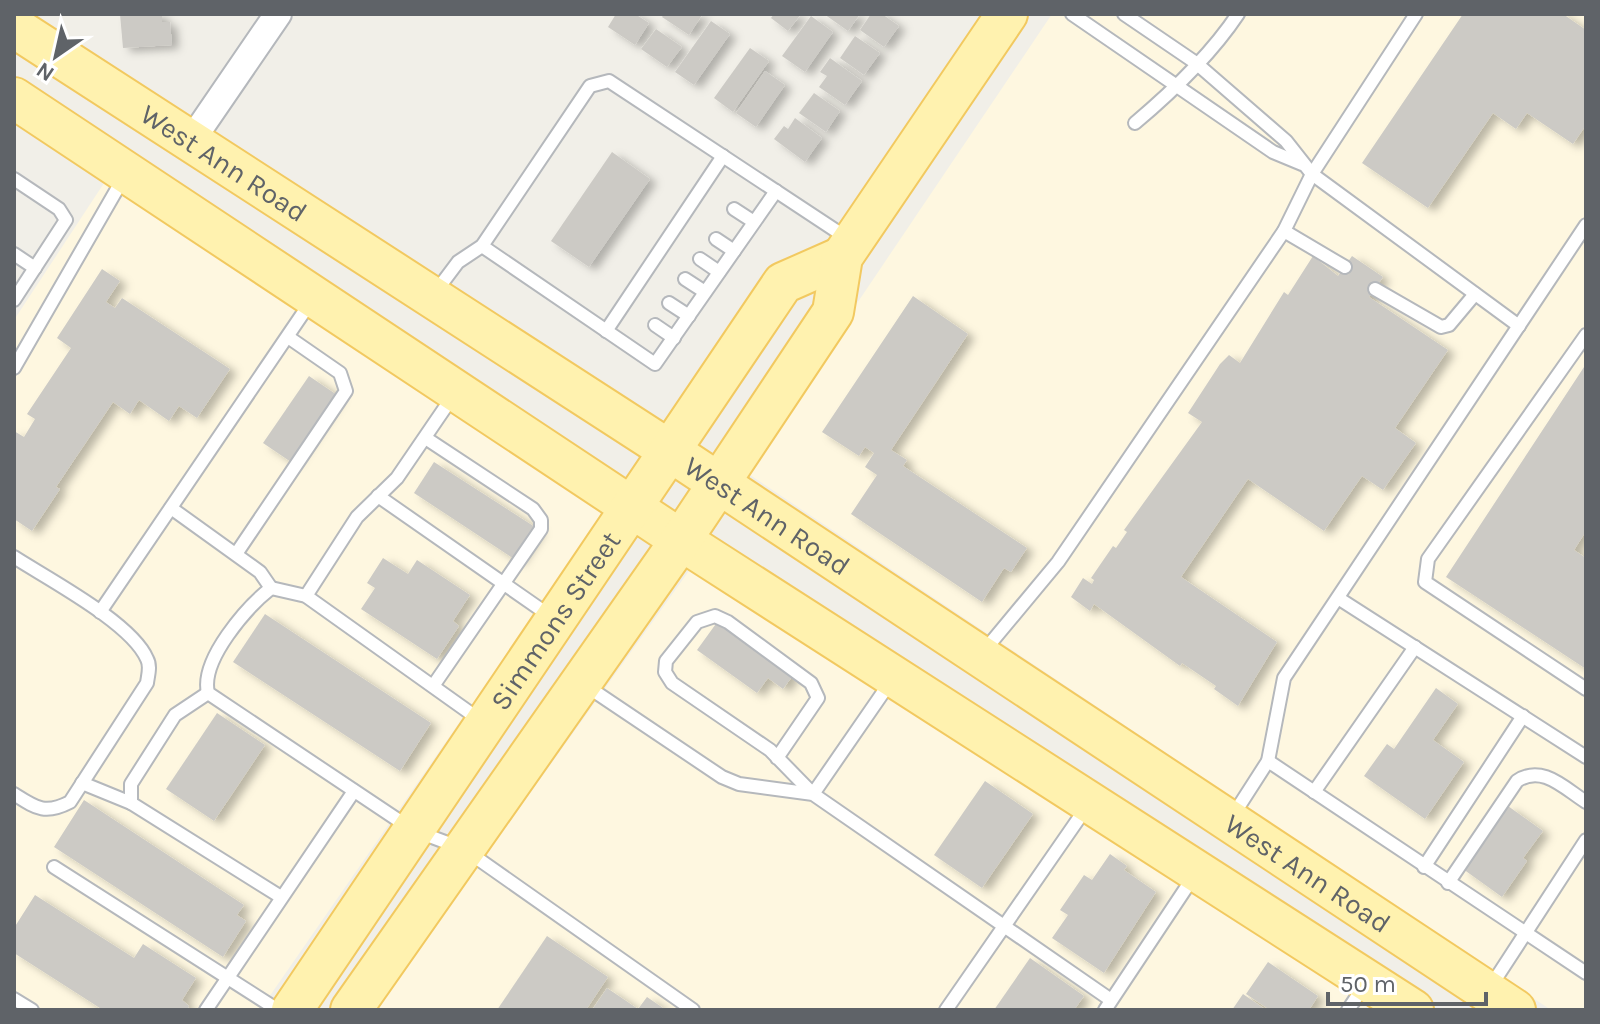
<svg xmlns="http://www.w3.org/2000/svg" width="1600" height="1024" viewBox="0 0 1600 1024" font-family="Karla,sans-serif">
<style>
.commercial{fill:#fef7e0}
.building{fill:#cccac5;filter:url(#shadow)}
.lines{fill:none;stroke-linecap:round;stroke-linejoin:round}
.service-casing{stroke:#b5b8bc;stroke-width:16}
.minor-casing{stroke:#b5b8bc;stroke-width:30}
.primary-casing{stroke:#f2c960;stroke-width:44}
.service{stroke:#fff;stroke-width:12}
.minor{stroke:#fff;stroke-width:26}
.primary{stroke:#fff2af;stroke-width:40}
.labels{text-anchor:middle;stroke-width:8;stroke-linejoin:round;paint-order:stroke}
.street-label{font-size:28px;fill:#5f6368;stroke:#fff}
</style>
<defs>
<filter id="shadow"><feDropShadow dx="7" dy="4" stdDeviation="4" flood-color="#0004"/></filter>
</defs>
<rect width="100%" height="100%" fill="#f1efe8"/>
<g class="commercial">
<path d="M1052 14H1586V1010H1551L744 471Z"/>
<path d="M108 177 608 508 260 1010H14V320Z"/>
<path d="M696 561 1385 1010H375Z"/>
</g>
<g class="building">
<path d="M120 14H162V22H170L172 45 123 48Z"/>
<path d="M616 14H635L649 23 635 45 608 27Z"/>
<path d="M664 14H700L702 15 689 35 662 17Z"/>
<path d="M774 14H801L788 31 771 18Z"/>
<path d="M824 14H860L848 31Z"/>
<path d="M871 14H882L899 26 884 47 860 30Z"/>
<path d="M1463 14H1563L1586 30V125L1573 144 1527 113 1516 129 1493 113 1428 208 1362 163Z"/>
<path d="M811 16 833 32 805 72 782 56Z"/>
<path d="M711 21 730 34 694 85 675 72Z"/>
<path d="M656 29 682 47 667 67 641 49Z"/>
<path d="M855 36 880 53 864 75 840 58Z"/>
<path d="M750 48 769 61 733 112 714 98Z"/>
<path d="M830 58 862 81 845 105 819 87 827 76 820 72Z"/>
<path d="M765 71 785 85 756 127 736 113Z"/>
<path d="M814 93 840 111 826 132 799 113Z"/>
<path d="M795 118 822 138 805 162 774 139 784 126 788 129Z"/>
<path d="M612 152 650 179 589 267 551 241Z"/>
<path d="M1313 256 1338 276 1352 256 1383 277 1369 297 1448 350 1395 428 1416 443 1383 490 1362 476 1324 531 1248 479 1181 577 1277 642 1238 706 1214 689 1216 686 1182 663 1180 666 1094 604 1090 611 1071 597 1083 578 1092 584 1094 580 1091 578 1113 546 1116 548 1127 532 1124 530 1202 422 1188 413 1220 364 1229 355 1240 363 1284 292 1288 295Z"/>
<path d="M102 269 120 281 106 302 115 308 122 298 230 369 197 418 179 406 169 421 139 400 130 414 113 402 56 487 60 489 32 531 14 519V431L24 437 35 419 27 414 71 348 57 338Z"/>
<path d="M913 296 968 334 891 450 907 460 903 466 1027 548 1011 572 1004 568 982 602 851 514 877 475 865 467 874 453 865 447 859 456 822 432Z"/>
<path d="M1586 364V531L1574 550 1586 558V669L1446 577Z"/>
<path d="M309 376 337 395 291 462 263 443Z"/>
<path d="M434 462 538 529 517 561 414 493Z"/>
<path d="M383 558 408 574 417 560 470 595 453 621 459 626 437 659 361 609 375 588 367 583Z"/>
<path d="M265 614 431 723 400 771 233 662Z"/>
<path d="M718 621 794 674 783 689 768 678 757 693 697 650Z"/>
<path d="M1436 688 1458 704 1433 740 1464 762 1425 819 1364 776 1387 744 1394 749Z"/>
<path d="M217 713 265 745 214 821 166 789Z"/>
<path d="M985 781 1033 814 982 888 934 855Z"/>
<path d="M84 800 244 905 237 915 246 921 223 957 54 847Z"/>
<path d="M1508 806 1543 831 1523 858 1527 861 1502 897 1463 869Z"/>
<path d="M1110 854 1127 866 1124 870 1156 892 1104 973 1052 938 1068 915 1060 910 1084 875 1092 880Z"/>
<path d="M35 895 134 958 143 944 196 978 182 1000 189 1006 187 1010H103L14 953V928Z"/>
<path d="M547 936 608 977 586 1010H497Z"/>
<path d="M1030 958 1084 996 1074 1010H994Z"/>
<path d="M1268 962 1318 996 1309 1010H1270L1246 994Z"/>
<path d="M607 988 638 1009 647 997 666 1010H592Z"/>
<path d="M1243 994 1266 1010H1232Z"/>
</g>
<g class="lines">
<defs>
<g id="service">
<path d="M1072 14 1273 152 1302 164"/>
<path d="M1124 14 1196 63 1286 141 1312 174 1519 326"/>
<path d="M1135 123C1173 91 1210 56 1238 14"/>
<path d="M14 179 59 209 66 220 14 300"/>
<path d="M734 209 754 222"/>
<path d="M1284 231 1345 267"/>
<path d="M716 239 734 251"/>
<path d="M482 246 655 364 776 191"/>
<path d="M14 254 35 268"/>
<path d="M700 259 719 272"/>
<path d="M685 279 705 292"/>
<path d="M1375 289 1441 327 1449 325 1475 294"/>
<path d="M434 294 458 262 482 246 590 86 609 81 847 238"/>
<path d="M669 303 689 316"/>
<path d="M655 325 674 338"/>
<path d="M606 331 723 156"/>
<path d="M1586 335 1428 559 1425 582 1586 689"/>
<path d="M14 368 124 177"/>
<path d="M427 439 533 509 541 520V529L433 686"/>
<path d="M378 496 553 618"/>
<path d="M171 508 260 572 271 588C247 607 200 660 208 693L413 830 464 849 693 1010"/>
<path d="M236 554 346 391 340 373 288 337"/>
<path d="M14 557C48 579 132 623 147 659 151 666 148 675 147 683L70 802C45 815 36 808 14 794"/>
<path d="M271 588 306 596 480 720"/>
<path d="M306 596 357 517 397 478 453 396"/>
<path d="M1338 598 1586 757"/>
<path d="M100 612 312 300"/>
<path d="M984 651 1058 562 1284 231 1312 174 1416 14"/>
<path d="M585 685 722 777 739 784 813 794 1111 1000"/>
<path d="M208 693 175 715 131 784V803L281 897"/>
<path d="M777 758 818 698 811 683 728 622 715 616 697 622 666 661 665 672 672 683 770 750 813 794 891 681"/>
<path d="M1268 761 1586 973"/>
<path d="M82 783 131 803"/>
<path d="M1314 792 1415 647"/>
<path d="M1232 817 1268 761 1284 678 1586 225"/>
<path d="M54 867 278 1010"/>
<path d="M1424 867 1523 716"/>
<path d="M1448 883 1517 781C1542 764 1564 788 1586 802"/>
<path d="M1491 986 1586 840"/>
<path d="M14 999 32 1010"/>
<path d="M206 1010 354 791"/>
<path d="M946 1010 1086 808"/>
<path d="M1105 1010 1194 876"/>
<path d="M1348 1010 1364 986"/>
</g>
<path id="minor" d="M191 141 278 14"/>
<g id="primary">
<path id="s1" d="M14 27 670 451 1515 1010"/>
<path d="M14 98 681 540 1413 1010"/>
<path id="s2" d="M292 1010 783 283 842 257"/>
<path d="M351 1010 681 540 833 312 842 257 1007 14"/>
</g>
</defs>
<use href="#service" class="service-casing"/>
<use href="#minor" class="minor-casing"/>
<use href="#primary" class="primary-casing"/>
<use href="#service" class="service"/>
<use href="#minor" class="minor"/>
<use href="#primary" class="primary"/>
</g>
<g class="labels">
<g class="street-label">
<text dy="10" stroke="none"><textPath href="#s1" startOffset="250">West Ann Road</textPath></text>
<text dy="10" stroke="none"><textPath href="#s1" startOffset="898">West Ann Road</textPath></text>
<text dy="10" stroke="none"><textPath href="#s2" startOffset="470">Simmons Street</textPath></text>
<text dy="10" stroke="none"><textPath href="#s1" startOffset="1546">West Ann Road</textPath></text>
</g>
</g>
<rect width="1600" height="1024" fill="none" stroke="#5f6368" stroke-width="32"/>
<g transform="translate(56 56) rotate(214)" stroke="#ffffff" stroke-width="6" paint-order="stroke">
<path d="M0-6L14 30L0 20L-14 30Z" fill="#5f6368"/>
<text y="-12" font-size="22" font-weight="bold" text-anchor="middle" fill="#5f6368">N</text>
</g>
<path d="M1328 992v12h158v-12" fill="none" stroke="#5f6368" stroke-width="4"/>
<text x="1340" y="992" font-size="24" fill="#5f6368" stroke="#ffffff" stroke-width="6" paint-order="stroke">50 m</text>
</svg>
